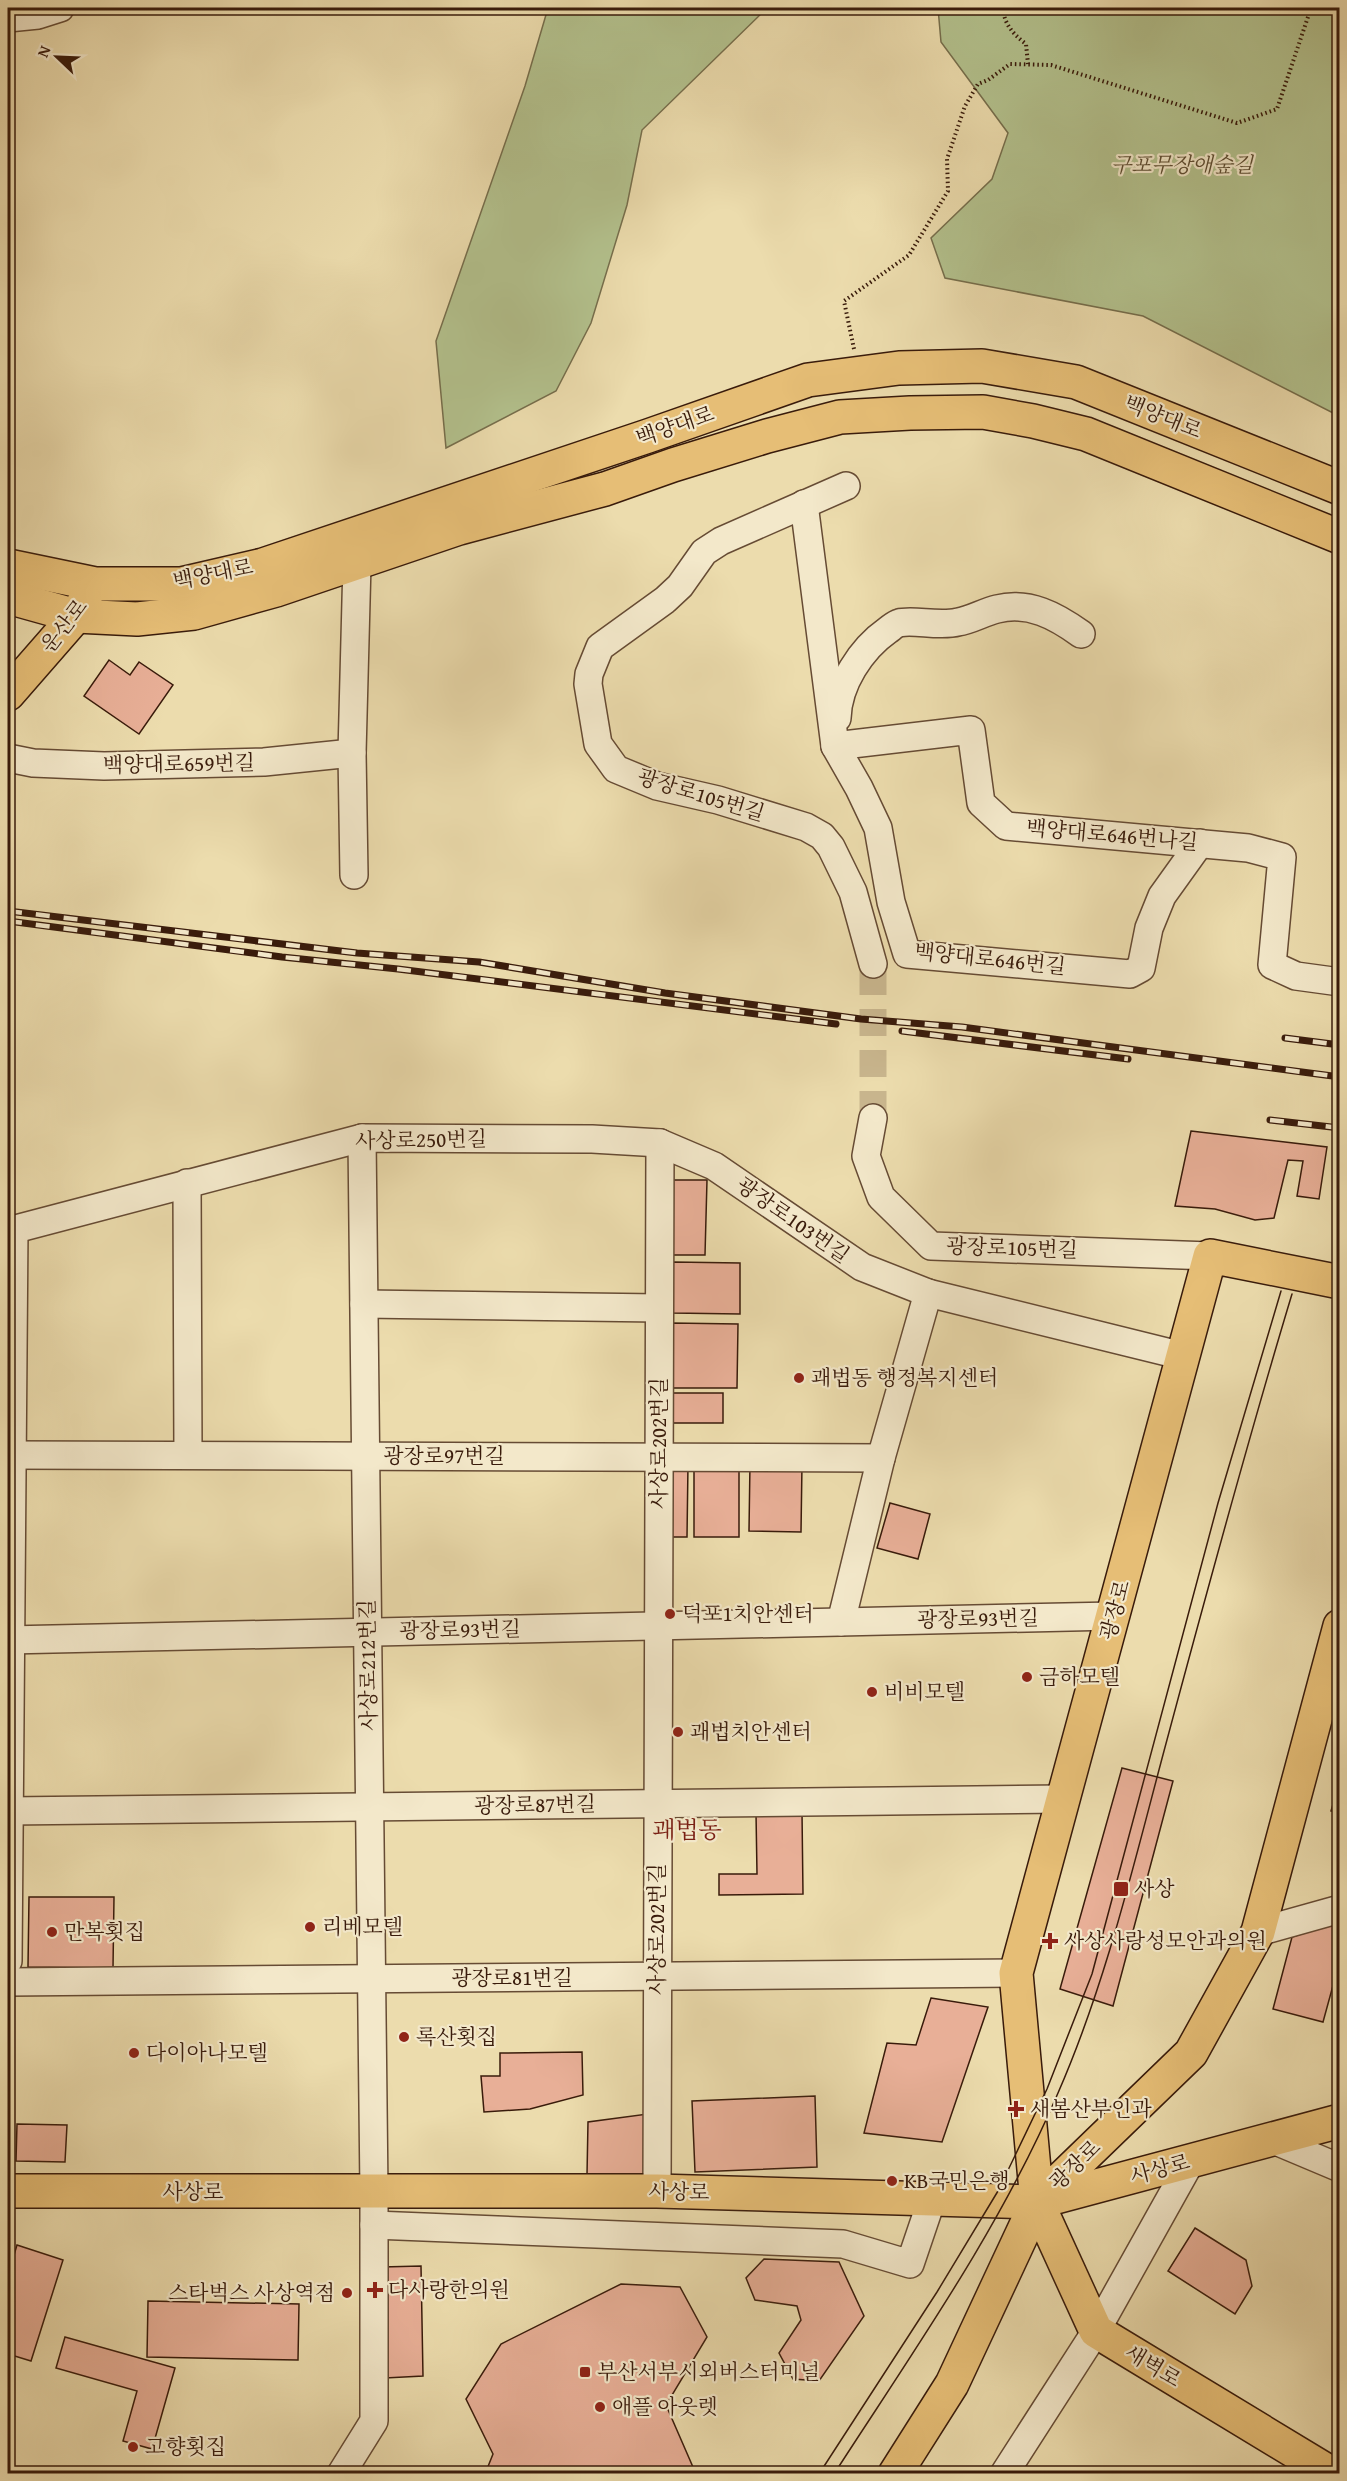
<svg xmlns="http://www.w3.org/2000/svg" width="1347" height="2481" viewBox="0 0 1347 2481" font-family="'Gentium Book Plus','Noto Serif KR',serif">
<style>
.green{fill:#b3c18d;stroke:#766e4c;stroke-width:1.5}
.building{fill:#e8af97;stroke:#391b0b;stroke-width:1.5}
.lines{fill:none;stroke-linecap:round;stroke-linejoin:round}
.minor-tunnel{stroke:#c8b58d;stroke-width:27;stroke-dasharray:27 14;stroke-linecap:butt}
.minor-casing{stroke:#664b34;stroke-width:30}
.major-casing{stroke:#391b0b;stroke-width:36}
.path{stroke:#391b0b;stroke-width:4;stroke-dasharray:1.5 3;stroke-linecap:butt}
.minor{stroke:#f3e8ca;stroke-width:27}
.major{stroke:#e6be76;stroke-width:33}
.tram{stroke:#391b0b;stroke-width:1.5}
.rail-casing{stroke:#391b0b;stroke-width:7}
.rail{stroke:#f3e8ca;stroke-width:4.5;stroke-dasharray:14;stroke-linecap:butt}
.poi-dot{fill:#8f2418;stroke:#f3e8ca;stroke-width:2}
.labels{text-anchor:middle;stroke-width:4.5;stroke-linejoin:round;paint-order:stroke}
.park-label{font-size:21px;font-style:italic;fill:#5e4d32;stroke:#f3e8ca}
.street-label{font-size:21px;fill:#391b0b;stroke:#f3e8ca}
.poi-label{font-size:21px;fill:#391b0b;stroke:#f3e8ca;text-anchor:start}
.quarter-label{font-size:24px;fill:#7a1f14;stroke:#f3e8ca}
</style>
<rect width="100%" height="100%" fill="#ecdcad"/>
<filter id="stains"><feTurbulence type="fractalNoise" baseFrequency=".00333" numOctaves="4"/><feColorMatrix values="0 0 0 0 .2 0 0 0 0 .09 0 0 0 0 .02 0 0 0 .5 -.17"/></filter>
<radialGradient id="worn" r=".72"><stop offset=".6" stop-color="#630" stop-opacity="0"/><stop offset="1" stop-color="#630" stop-opacity=".3"/></radialGradient>
<g class="green">
<path d="M548 8H767L642 130 627 205 591 323 556 391 446 448 436 341 525 86Z"/>
<path d="M938 8H1339V416L1143 316 945 278 931 238 992 179 1008 133 941 42Z"/>
</g>
<g class="building">
<path d="M109 660 130 675 139 662 173 685 139 734 84 696Z"/>
<path d="M1191 1131 1327 1147 1319 1199 1297 1196 1303 1161 1288 1160 1274 1218 1255 1220 1215 1209 1175 1206Z"/>
<path d="M671 1180H707L705 1255H670Z"/>
<path d="M673 1262 740 1263V1314L672 1313Z"/>
<path d="M671 1323 738 1324 737 1388H670Z"/>
<rect x="671" y="1393" width="52" height="30"/>
<path d="M750 1463 802 1464 801 1532 749 1531Z"/>
<path d="M663 1464H688L687 1537H662Z"/>
<rect x="694" y="1465" width="45" height="72"/>
<path d="M890 1503 930 1514 918 1559 877 1548Z"/>
<path d="M1122 1768 1173 1781 1113 2006 1060 1989Z"/>
<path d="M1340 1781V1813L1331 1811Z"/>
<path d="M802 1812 803 1894 719 1895V1874H757L756 1813Z"/>
<path d="M29 1897H114L113 1968 28 1967Z"/>
<path d="M1335 1923 1340 1936V1960L1323 2022 1273 2009 1292 1937Z"/>
<path d="M931 1998 988 2007 942 2142 864 2133 887 2043 916 2045Z"/>
<path d="M582 2052 583 2095 530 2109 484 2112 481 2076H500V2053Z"/>
<path d="M815 2096 817 2167 695 2172 692 2101Z"/>
<path d="M655 2113 651 2176 587 2175 588 2122Z"/>
<path d="M17 2124 67 2125 65 2162 16 2161Z"/>
<path d="M1195 2228 1246 2260 1252 2286 1235 2314 1168 2271Z"/>
<path d="M17 2245 63 2260 31 2361 8 2354V2275Z"/>
<path d="M764 2259 839 2262 864 2316 819 2381 793 2379 779 2353 801 2320 797 2306 755 2300 746 2278Z"/>
<path d="M421 2266 423 2376 385 2378 382 2267Z"/>
<path d="M621 2284 680 2287 707 2337 666 2405 696 2474H485L493 2454 466 2399 501 2344Z"/>
<path d="M148 2301 299 2304 298 2360 147 2357Z"/>
<path d="M65 2337 175 2368 152 2449 123 2441 137 2391 56 2368Z"/>
<path d="M8 2453 14 2455 9 2474H8Z"/>
</g>
<g class="lines">
<path class="minor-tunnel" d="M873 1118V964"/>
<defs>
<g id="minor">
<path d="M8 18 38 15 60 8"/>
<path d="M846 486 721 541 704 552 680 586 665 600 600 647 589 674 588 684 598 744 616 769 657 786 718 800 806 827 822 836 831 847 853 892 873 964"/>
<path d="M804 504 835 746 859 788 878 828 891 902 907 954 1130 974 1141 968 1149 928 1162 896 1200 843"/>
<path d="M837 718C838 684 861 649 888 630 891 628 895 624 899 623 913 619 939 627 958 622 971 620 984 612 997 609 1029 601 1056 616 1081 634"/>
<path d="M835 746 971 730 981 803 1006 826 1248 848 1282 857 1272 965 1296 976 1340 982"/>
<path d="M8 758 33 763 104 766 264 762 352 753"/>
<path d="M354 875 352 753 357 563"/>
<path d="M873 1118 866 1156 881 1197 931 1246 1210 1256"/>
<path d="M187 1183 188 1455"/>
<path d="M8 1231 362 1138 592 1139 660 1143 714 1166 862 1267 928 1293 1183 1356"/>
<path d="M364 1304 659 1308"/>
<path d="M8 1455 881 1458"/>
<path d="M841 1622 881 1458 928 1293"/>
<path d="M8 1640 1114 1616"/>
<path d="M8 1811 1063 1799"/>
<path d="M1258 1932 1340 1909"/>
<path d="M8 1961 14 1229"/>
<path d="M8 1982 1016 1973"/>
<path d="M1271 2139 1340 2168"/>
<path d="M657 2191 660 1143"/>
<path d="M374 2225 843 2244 910 2264 932 2199"/>
<path d="M341 2474 374 2421V2192L362 1138"/>
<path d="M1004 2474 1096 2331 1191 2161"/>
</g>
<g id="major">
<path d="M8 566 95 584H181L263 565 648 436 808 380 899 368 982 366 1076 382 1340 488"/>
<path d="M8 597 76 616 137 619 194 613 276 590 459 528 605 489 673 465 767 436 840 417 910 413 983 412 1033 421 1086 434 1340 537"/>
<path d="M8 694 76 616 85 601"/>
<path d="M1340 1282 1210 1256 1016 1973 1037 2202 1191 2053 1258 1932 1340 1626"/>
<path d="M8 2191H657L1037 2202 1340 2121"/>
<path d="M1037 2202 1096 2331 1332 2474"/>
<path d="M895 2474 952 2384 1037 2202"/>
</g>
</defs>
<use href="#minor" class="minor-casing"/>
<use href="#major" class="major-casing"/>
<g class="path">
<path d="M1003 8C1004 24 1013 34 1026 44L1028 64"/>
<path d="M854 349 844 301 909 255 948 191 947 159 965 106 978 84 988 80 1010 64 1051 65 1237 123 1277 109 1311 8"/>
</g>
<use href="#minor" class="minor"/>
<use href="#major" class="major"/>
<g class="tram">
<path d="M819 2474 937 2292 998 2191 1047 2089 1092 1974 1218 1503 1281 1291"/>
<path d="M834 2474C914 2350 1000 2229 1058 2093 1106 1983 1133 1867 1164 1751 1205 1598 1246 1446 1292 1294"/>
</g>
<defs>
<g id="rail">
<path d="M8 911 357 953 479 962 665 993 861 1019 962 1027 1340 1077"/>
<path d="M8 921 282 957 398 969 836 1024"/>
<path d="M902 1031 1128 1059"/>
<path d="M1285 1038 1340 1045"/>
<path d="M1270 1120 1340 1128"/>
</g>
</defs>
<use href="#rail" class="rail-casing"/>
<use href="#rail" class="rail"/>
</g>
<g class="poi-dot">
<circle cx="799" cy="1378" r="6"/>
<circle cx="670" cy="1614" r="6"/>
<circle cx="1027" cy="1677" r="6"/>
<circle cx="872" cy="1692" r="6"/>
<circle cx="678" cy="1732" r="6"/>
<rect x="1113" y="1881" width="16" height="16" rx="3"/>
<circle cx="310" cy="1927" r="6"/>
<circle cx="52" cy="1932" r="6"/>
<path d="M1047 1932h6v6h6v6h-6v6h-6v-6h-6v-6h6z"/>
<circle cx="404" cy="2037" r="6"/>
<circle cx="134" cy="2053" r="6"/>
<path d="M1013 2100h6v6h6v6h-6v6h-6v-6h-6v-6h6z"/>
<circle cx="892" cy="2181" r="6"/>
<path d="M372 2281h6v6h6v6h-6v6h-6v-6h-6v-6h6z"/>
<circle cx="347" cy="2293" r="6"/>
<rect x="579" y="2366" width="12" height="12" rx="3"/>
<circle cx="600" cy="2407" r="6"/>
<circle cx="133" cy="2447" r="6"/>
</g>
<g class="labels">
<g class="park-label">
<text x="1182" y="172">구포무장애숲길</text>
</g>
<g class="street-label">
<text transform="translate(1163 417) rotate(22)" y="7">백양대로</text>
<text transform="translate(675 426) rotate(-19)" y="7">백양대로</text>
<text transform="translate(213 574) rotate(-11)" y="7">백양대로</text>
<text transform="translate(64 626) rotate(-52)" y="7">운산로</text>
<text transform="translate(179 764) rotate(-1)" y="7">백양대로659번길</text>
<text transform="translate(701 795) rotate(17)" y="7">광장로105번길</text>
<text transform="translate(1112 835) rotate(5)" y="7">백양대로646번나길</text>
<text transform="translate(990 959) rotate(6)" y="7">백양대로646번길</text>
<text transform="translate(421 1140) rotate(-1)" y="7">사상로250번길</text>
<text transform="translate(793 1220) rotate(35)" y="7">광장로103번길</text>
<text transform="translate(1012 1248) rotate(2)" y="7">광장로105번길</text>
<text transform="translate(659 1443) rotate(-90)" y="7">사상로202번길</text>
<text x="444" y="1463">광장로97번길</text>
<text transform="translate(1115 1610) rotate(-75)" y="7">광장로</text>
<text transform="translate(978 1619) rotate(-1)" y="7">광장로93번길</text>
<text transform="translate(460 1630) rotate(-1)" y="7">광장로93번길</text>
<text transform="translate(368 1665) rotate(-91)" y="7">사상로212번길</text>
<text transform="translate(535 1805) rotate(-1)" y="7">광장로87번길</text>
<text transform="translate(657 1929) rotate(-90)" y="7">사상로202번길</text>
<text x="512" y="1985">광장로81번길</text>
<text transform="translate(1075 2165) rotate(-44)" y="7">광장로</text>
<text transform="translate(1160 2169) rotate(-15)" y="7">사상로</text>
<text x="193" y="2199">사상로</text>
<text transform="translate(679 2192) rotate(1)" y="7">사상로</text>
<text transform="translate(1153 2366) rotate(31)" y="7">새벽로</text>
</g>
<g class="poi-label">
<text x="811" y="1385">괘법동 행정복지센터</text>
<text x="682" y="1621">덕포1치안센터</text>
<text x="1039" y="1684">금하모텔</text>
<text x="884" y="1699">비비모텔</text>
<text x="690" y="1739">괘법치안센터</text>
<text x="1134" y="1896">사상</text>
<text x="322" y="1934">리베모텔</text>
<text x="64" y="1939">만복횟집</text>
<text x="1064" y="1948">사상사랑성모안과의원</text>
<text x="416" y="2044">록산횟집</text>
<text x="146" y="2060">다이아나모텔</text>
<text x="1030" y="2116">새봄산부인과</text>
<text x="904" y="2188">KB국민은행</text>
<text x="388" y="2297">다사랑한의원</text>
<text x="335" y="2300" text-anchor="end">스타벅스 사상역점</text>
<text x="597" y="2379">부산서부시외버스터미널</text>
<text x="612" y="2414">애플 아웃렛</text>
<text x="145" y="2454">고향횟집</text>
</g>
<g class="quarter-label">
<text x="687" y="1838">괘법동</text>
</g>
</g>
<rect width="1347" height="2481" fill="none" stroke="#ecdcad" stroke-width="30"/>
<rect x="9" y="9" width="1329" height="2463" fill="none" stroke="#391b0b" stroke-width="3"/>
<rect x="15" y="15" width="1317" height="2451" fill="none" stroke="#391b0b" stroke-width="1.5"/>
<g transform="translate(57 57) rotate(293)" stroke="#f3e8ca" stroke-width="4.5" paint-order="stroke">
<path d="M0-4.5L10 22L0 15L-10 22Z" fill="#391b0b"/>
<text y="-9" font-size="16" font-weight="bold" text-anchor="middle" fill="#391b0b">N</text>
</g>
<rect width="100%" height="100%" filter="url(#stains)"/>
<rect width="100%" height="100%" fill="url(#worn)"/>
</svg>
